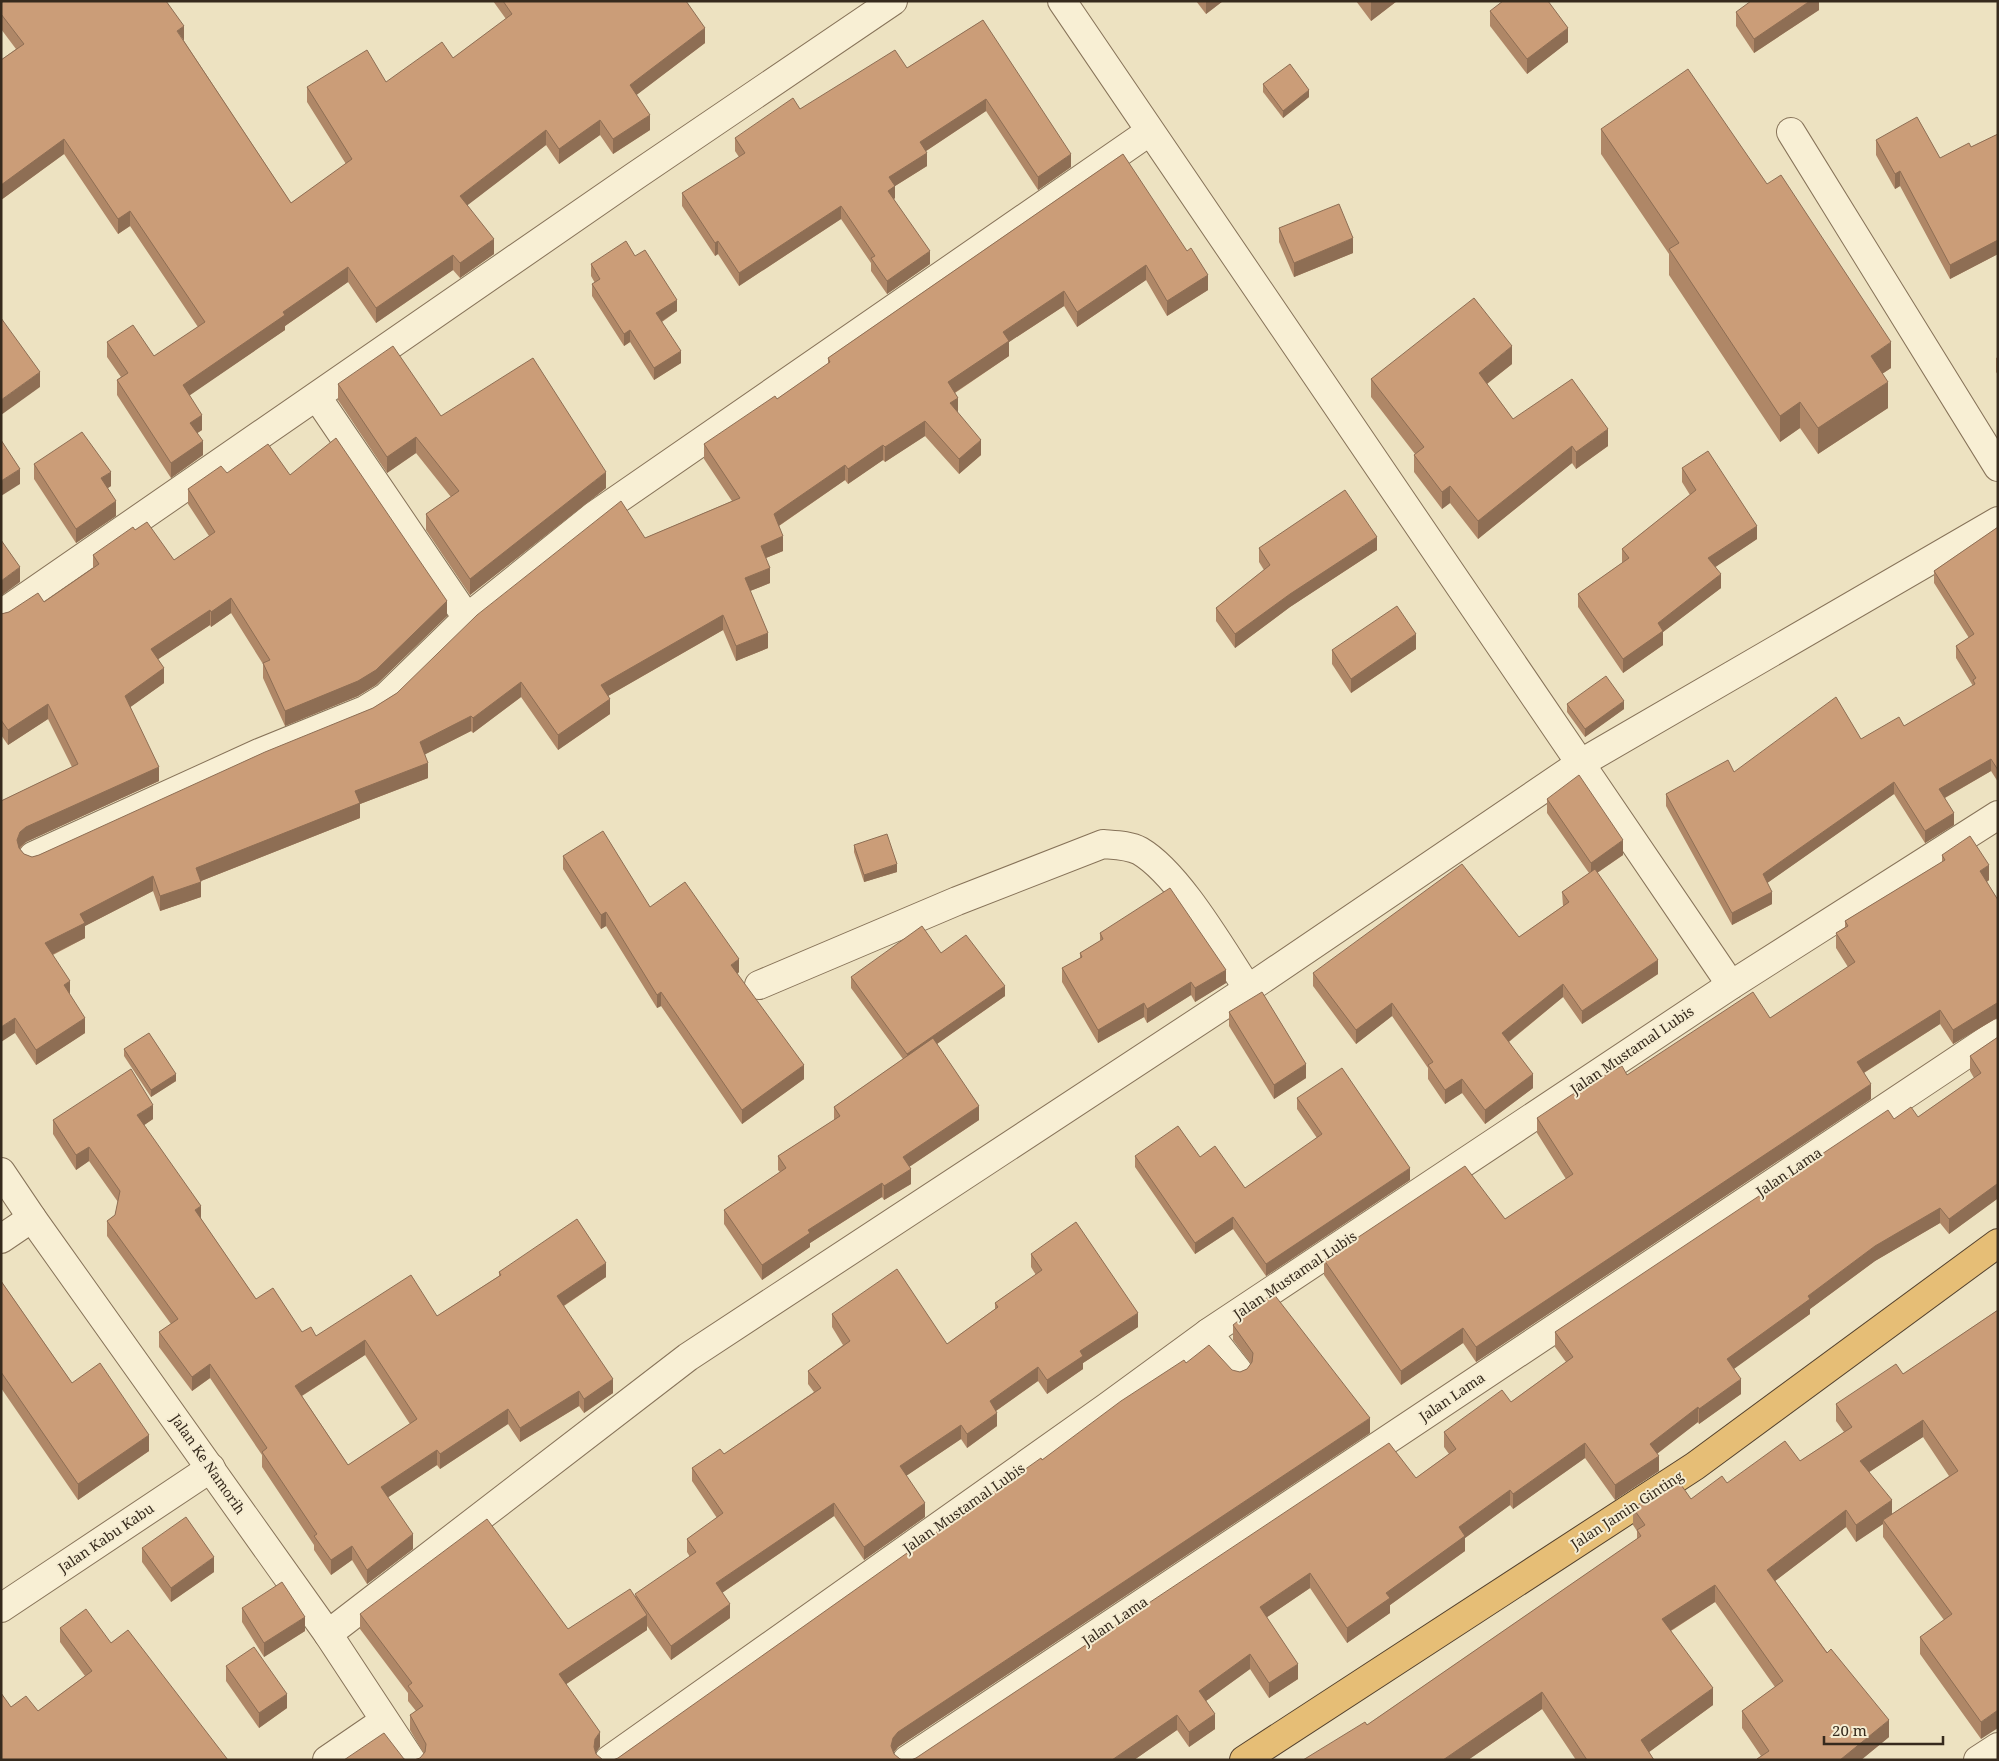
<svg xmlns="http://www.w3.org/2000/svg" width="1999" height="1761" viewBox="0 0 1999 1761" font-family="'Noto Serif',serif">
<style>
.lines{fill:none;stroke-linecap:round;stroke-linejoin:round}
.minor-casing{stroke:#877359;stroke-width:30}
.tertiary-casing{stroke:#877359;stroke-width:30}
.trunk-casing{stroke:#54412d;stroke-width:30}
.minor{stroke:#f8efd4;stroke-width:28}
.tertiary{stroke:#f8efd4;stroke-width:28}
.trunk{stroke:#e6be76;stroke-width:28}
.wall{fill:#af8767;fill-rule:evenodd}
.shaded-wall{fill:#8e6e54}
.building{fill:#cb9d78;stroke:#8e6e54;fill-rule:evenodd}
.labels{text-anchor:middle;stroke-width:4;stroke-linejoin:round;paint-order:stroke}
.street-label{font-size:14px;fill:#362a1d;stroke:#f5ecd1}
</style>
<rect width="100%" height="100%" fill="#ede2c1"/>
<g class="lines">
<defs>
<g id="minor">
<path d="M1062 1 1731 985"/>
<path d="M1791 132 1998 467"/>
<path d="M317 397 467 618"/>
<path d="M1 614 635 176 893 1"/>
<path d="M33 856 259 753 365 710 386 697 467 618 595 515 1149 132"/>
<path d="M759 985 957 901 1103 844C1115 845 1129 845 1140 851 1179 874 1222 950 1248 989"/>
<path d="M1 1239 32 1218"/>
<path d="M1208 1333 1238 1371"/>
<path d="M1 1608 211 1468"/>
<path d="M328 1634 688 1357 1248 989 1581 763 1998 521"/>
<path d="M327 1760 384 1721"/>
<path d="M609 1760 1107 1407 1208 1333 1731 985 1998 815"/>
<path d="M907 1760 1998 1033"/>
<path d="M1978 1760 1998 1747"/>
</g>
<path id="tertiary" d="M1 1172 32 1218 328 1634 411 1760"/>
<path id="trunk" d="M1244 1760 1695 1466 1998 1243"/>
</defs>
<use href="#minor" class="minor-casing"/>
<use href="#tertiary" class="tertiary-casing"/>
<use href="#trunk" class="trunk-casing"/>
<use href="#minor" class="minor"/>
<use href="#tertiary" class="tertiary"/>
<use href="#trunk" class="trunk"/>
</g>
<g class="wall">
<path d="M493 1H686L705 43 636 95 650 130 613 154 600 135 559 164 546 145 467 205 494 254 460 278 453 270 376 323 348 282 285 326V330L189 395 202 430 197 433 203 455 171 478 117 395V380L121 377 107 357V342L154 356 198 327 130 226 118 234 64 154 1 200V60L16 49 1 29V3L184 41 291 203 346 164 307 102V87L386 82 453 58 506 19Z"/>
<path d="M1196 1H1223L1206 14Z"/>
<path d="M1356 1H1397L1371 21Z"/>
<path d="M1819 1V10L1754 53 1736 26V12Z"/>
<path d="M1490 11 1568 42 1527 74 1490 26Z"/>
<path d="M983 20 1071 167 1038 190 986 111 926 151 927 166 895 186V198L894 199 930 264 887 294 871 271V263L841 219 739 286 718 254 715 256 682 206V193L739 157 735 151V138L800 109 907 68Z"/>
<path d="M1263 84 1309 97 1283 118 1263 92Z"/>
<path d="M1601 129 1891 368 1882 374 1888 408 1818 454 1800 428 1780 442 1669 275V254L1601 154Z"/>
<path d="M1998 134V254L1950 279 1900 186 1895 189 1876 155V140L1940 158 1971 147Z"/>
<path d="M1123 154 1208 290 1167 316 1146 280 1077 327 1064 306 1009 342V356L955 393 958 413 981 455 959 474 925 436 885 462 883 460 848 484 845 480 779 526 783 551 766 558 770 583 750 591 768 648 736 661 723 630 608 696 610 714 558 750 521 697 473 733 471 731 425 754 428 778 360 804V818L201 881V897L160 911 153 891 85 926V938L53 955 85 1033 36 1065 15 1033 1 801 72 767 48 719 8 745 1 735V614L44 602 93 568V555L135 530 174 560 209 536 188 504V489L227 473 290 475 447 616 376 685 358 696 285 726 263 678V664L231 613 211 627 210 625 158 659 164 683 130 707 159 781 26 842 20 849 24 854 32 857 39 855 373 708 645 538 732 501 704 459V444L777 399 828 364V358Z"/>
<path d="M1279 228 1353 253 1294 277 1279 242Z"/>
<path d="M635 256 677 311 662 322 681 363 654 380 630 342 624 346 592 296V284L595 283 591 276V264Z"/>
<path d="M1998 357V375L1996 372V358Z"/>
<path d="M1512 364 1487 384 1513 419 1608 446 1576 469 1572 463 1478 539 1450 503 1442 509 1414 472V455L1415 454 1371 397V379Z"/>
<path d="M338 384 441 416 606 488 470 595 426 530V514L451 497 416 453 387 473 338 400Z"/>
<path d="M34 464 111 486 107 488 116 516 76 543 34 479Z"/>
<path d="M1682 468 1757 539 1715 567 1721 588 1663 632V645L1623 673 1578 607V594L1622 563V549L1690 495 1682 482Z"/>
<path d="M1998 527V782L1991 771 1945 798 1954 825 1925 843 1894 794 1767 883 1772 904 1732 925 1666 806V794L1734 772 1861 739 1904 726 1973 686 1956 658V646L1969 638 1934 583V571Z"/>
<path d="M1259 548 1377 550 1290 607 1235 648 1216 621V608L1264 570 1259 562Z"/>
<path d="M1416 649 1351 693 1332 664V650Z"/>
<path d="M1567 704 1624 709 1585 737 1567 712Z"/>
<path d="M1547 799 1623 855 1597 873 1658 974 1582 1024 1563 997 1509 1042 1533 1088 1485 1124 1462 1093 1445 1104 1428 1079V1068L1392 1016 1356 1044 1313 986V973L1519 937 1563 906 1562 892 1589 873 1547 813Z"/>
<path d="M854 845 897 872 864 882 854 852Z"/>
<path d="M1942 855 1989 880 1987 882 1998 900V1018H1997L1953 1044 1940 1024 1864 1073 1871 1099 1476 1362 1463 1343 1401 1385 1324 1275V1260L1505 1219 1566 1179 1537 1133V1118L1627 1075 1770 1018 1848 967 1836 948V933L1845 927V921L1942 862Z"/>
<path d="M563 856 650 907 739 972 737 974 804 1079 742 1124 661 1006 657 1008 606 926 601 929 563 869Z"/>
<path d="M1100 933 1226 983 1195 1002 1191 995 1147 1023 1144 1017 1098 1043 1062 982V968L1080 959V953L1100 941Z"/>
<path d="M941 953 1005 996 937 1044 979 1120 909 1167 911 1184 884 1200 882 1197 810 1243V1247L762 1280 724 1224V1210L780 1172 778 1170V1156L834 1120V1107L903 1059 851 988V977Z"/>
<path d="M1229 1012 1306 1078 1274 1099 1229 1026Z"/>
<path d="M1998 1037V1200L1997 1199 1949 1234 1940 1223 1875 1261 1810 1309V1314L1733 1369 1741 1394 1699 1424 1698 1422 1657 1454 1659 1471 1615 1500 1585 1458 1513 1509 1510 1505 1465 1538V1551L1390 1605V1613L1347 1643 1310 1588 1267 1617 1298 1679 1269 1698 1250 1669 1206 1701 1215 1729 1189 1747 1177 1730 1134 1760H911L916 1758 1416 1478 1449 1454 1444 1447V1432L1511 1402 1566 1362 1555 1347V1332L1894 1119 1918 1117 1974 1078 1970 1071V1056Z"/>
<path d="M124 1049 176 1081 151 1097 124 1056Z"/>
<path d="M1297 1098 1410 1180 1266 1276 1233 1229 1195 1254 1135 1167V1156L1200 1157 1245 1188 1317 1138 1297 1109Z"/>
<path d="M153 1119 144 1125 201 1219 256 1299 302 1332 316 1336 437 1316 499 1276V1272L606 1277 564 1306 613 1393 584 1413 579 1406 520 1442 508 1424 440 1469 437 1465 388 1497 413 1549 367 1584 352 1560 331 1575 314 1550V1545L262 1467V1455L210 1378 192 1391 159 1347V1332L171 1324 107 1236V1221L115 1215 118 1202 89 1161 76 1170 53 1134V1120ZM365 1355 410 1424 348 1465 302 1396Z"/>
<path d="M1031 1254 1138 1327 1083 1363V1369L1047 1394 1038 1381 996 1411 997 1426 967 1448 961 1439 906 1476 925 1517 864 1560 834 1516 722 1593 730 1618 671 1660 647 1626V1630L566 1684 600 1747 420 1758 424 1754 410 1730V1715L416 1711 408 1701V1693L360 1629V1614L568 1629 635 1596 690 1557 687 1552V1539L717 1518 692 1481V1468L724 1454 814 1392 808 1384V1371L843 1345 832 1327V1314L947 1344 995 1309V1303L1036 1275 1031 1267Z"/>
<path d="M1 1281 72 1383 149 1451 78 1500 1 1388Z"/>
<path d="M1998 1310 1981 1739 1920 1654V1637L1944 1620 1883 1537V1524L1856 1542 1846 1527 1775 1581 1889 1737 1861 1760H1757V1759L1761 1756 1742 1728V1711L1775 1687 1715 1602 1671 1631 1713 1705 1649 1752 1654 1760H1576L1542 1709 1468 1760H1303L1367 1725 1637 1539V1531L1633 1525V1508L1691 1499 1727 1483 1800 1461 1844 1432 1836 1421V1404L1903 1374ZM1923 1437 1949 1476 1892 1514 1869 1472Z"/>
<path d="M1233 1325 1370 1433 898 1747 894 1752V1754L900 1759 618 1758 1042 1460 1186 1363 1240 1372 1247 1369 1251 1364 1233 1340Z"/>
<path d="M142 1548 214 1572 171 1602 142 1562Z"/>
<path d="M242 1608 305 1631 264 1657 242 1622Z"/>
<path d="M60 1628 111 1643 228 1760 11 1707 38 1711 85 1676 60 1642Z"/>
<path d="M226 1666 287 1708 259 1728 226 1681Z"/>
</g>
<g class="shaded-wall">
<path d="M1206 1H1223L1206 14Z"/>
<path d="M1371 1H1397L1371 21Z"/>
<path d="M1810 1H1819V10L1754 53V39Z"/>
<path d="M184 26V41L177 31Z"/>
<path d="M705 28V43L630 100V85Z"/>
<path d="M1568 28V42L1527 74V59Z"/>
<path d="M1309 90V97L1283 118V111Z"/>
<path d="M986 99V111L920 155V142Z"/>
<path d="M650 115V130L613 154V139Z"/>
<path d="M600 120V135L559 164V149Z"/>
<path d="M546 130V145L460 211V196Z"/>
<path d="M64 139V154L1 200V185Z"/>
<path d="M927 153V166L895 186V198L888 204V191L889 177Z"/>
<path d="M1071 154V167L1038 190V177Z"/>
<path d="M1900 171V186L1895 189V174Z"/>
<path d="M841 206V219L739 286V273Z"/>
<path d="M130 211V226L118 234V219Z"/>
<path d="M1353 238V253L1294 277V263Z"/>
<path d="M494 239V254L460 278V263Z"/>
<path d="M1998 239V254L1950 279V265Z"/>
<path d="M718 241V254L715 256V243Z"/>
<path d="M930 251V264L887 294V281Z"/>
<path d="M453 255V270L376 323V308Z"/>
<path d="M1146 265V280L1077 327V312Z"/>
<path d="M348 267V282L285 326V330L183 400V385L283 312Z"/>
<path d="M1208 275V290L1167 316V301Z"/>
<path d="M1064 291V306L1009 342V356L948 397V382L1003 332Z"/>
<path d="M677 300V311L656 325V313Z"/>
<path d="M630 330V342L624 346V334Z"/>
<path d="M1891 342V368L1871 381V356Z"/>
<path d="M1512 346V364L1479 390V373Z"/>
<path d="M681 351V363L654 380V368Z"/>
<path d="M40 372V387L1 415V400Z"/>
<path d="M1888 382V408L1818 454V428Z"/>
<path d="M958 398V413L950 403Z"/>
<path d="M1800 402V428L1780 442V416Z"/>
<path d="M202 415V430L190 438V423Z"/>
<path d="M925 421V436L885 462V447Z"/>
<path d="M1608 429V446L1576 469V452Z"/>
<path d="M416 437V453L387 473V457Z"/>
<path d="M981 440V455L959 474V459Z"/>
<path d="M203 441V455L171 478V463Z"/>
<path d="M883 445V460L848 484V469Z"/>
<path d="M1572 446V463L1478 539V521Z"/>
<path d="M845 465V480L774 529V514Z"/>
<path d="M20 469V484L1 496V481Z"/>
<path d="M111 472V486L101 493V478Z"/>
<path d="M606 472V488L470 595V579Z"/>
<path d="M1450 486V503L1442 509V492Z"/>
<path d="M116 501V516L76 543V529Z"/>
<path d="M1757 526V539L1708 572V558Z"/>
<path d="M783 536V551L761 560V546Z"/>
<path d="M1377 537V550L1290 607 1235 648V634L1290 594Z"/>
<path d="M20 567V582L1 596V581Z"/>
<path d="M770 568V583L745 593V578Z"/>
<path d="M1721 574V588L1663 632V645L1623 673V659L1658 623Z"/>
<path d="M231 598V613L211 627V612Z"/>
<path d="M447 601V616L376 685 358 696 285 726V711Z"/>
<path d="M210 610V625L151 664V649Z"/>
<path d="M723 615V630L601 700V685Z"/>
<path d="M768 633V648L736 661V646Z"/>
<path d="M1416 634V649L1351 693V679Z"/>
<path d="M164 668V683L125 711V696Z"/>
<path d="M521 682V697L473 733V718Z"/>
<path d="M610 699V714L558 750V735Z"/>
<path d="M1624 701V709L1585 737V729Z"/>
<path d="M48 704V719L8 745V730Z"/>
<path d="M471 716V731L420 757V742Z"/>
<path d="M1991 759V771L1939 801V789Z"/>
<path d="M428 763V778L360 804V818L196 883V868L355 791Z"/>
<path d="M159 767V781L26 842 20 847 17 855V840L20 832 26 827Z"/>
<path d="M1894 782V794L1763 886V874Z"/>
<path d="M1954 813V825L1925 843V831Z"/>
<path d="M1623 840V855L1591 877V863Z"/>
<path d="M897 864V872L864 882V875Z"/>
<path d="M1989 865V880L1980 886V871Z"/>
<path d="M153 876V891L85 926V938L45 958V943L80 914Z"/>
<path d="M201 882V897L160 911V896Z"/>
<path d="M1772 892V904L1732 925V913Z"/>
<path d="M606 912V926L601 929V915Z"/>
<path d="M739 959V972L731 979V965Z"/>
<path d="M1658 960V974L1582 1024V1011Z"/>
<path d="M1226 970V983L1195 1002V988Z"/>
<path d="M70 981V996L64 985Z"/>
<path d="M1191 982V995L1147 1023V1009Z"/>
<path d="M1563 984V997L1502 1047V1033Z"/>
<path d="M1005 986V996L907 1065V1054Z"/>
<path d="M661 992V1006L657 1008V995Z"/>
<path d="M1144 1003V1017L1098 1043V1030Z"/>
<path d="M1392 1003V1016L1356 1044V1030Z"/>
<path d="M1997 1003V1018L1953 1044V1030Z"/>
<path d="M1940 1010V1024L1857 1077V1062Z"/>
<path d="M15 1018V1033L1 1042V1027Z"/>
<path d="M85 1018V1033L36 1065V1050Z"/>
<path d="M1306 1064V1078L1274 1099V1085Z"/>
<path d="M804 1065V1079L742 1124V1110Z"/>
<path d="M176 1074V1081L151 1097V1090Z"/>
<path d="M1533 1074V1088L1485 1124V1110Z"/>
<path d="M1462 1079V1093L1445 1104V1090Z"/>
<path d="M1871 1084V1099L1476 1362V1347Z"/>
<path d="M153 1105V1119L137 1130V1115Z"/>
<path d="M979 1106V1120L903 1171V1157Z"/>
<path d="M89 1147V1161L76 1170V1155Z"/>
<path d="M1410 1168V1180L1266 1276V1264Z"/>
<path d="M911 1169V1184L884 1200V1186Z"/>
<path d="M882 1183V1197L810 1243V1247L762 1280V1265L808 1230Z"/>
<path d="M1997 1184V1199L1949 1234V1219Z"/>
<path d="M201 1206V1220L195 1210Z"/>
<path d="M1940 1208V1223L1875 1261 1810 1309V1314L1727 1374V1359L1808 1296 1875 1246Z"/>
<path d="M1233 1217V1229L1195 1254V1243Z"/>
<path d="M606 1263V1277L557 1310V1296Z"/>
<path d="M1138 1313V1327L1083 1363V1369L1047 1394V1380L1080 1351Z"/>
<path d="M1463 1328V1343L1401 1385V1371Z"/>
<path d="M365 1340V1355L295 1400V1386Z"/>
<path d="M210 1364V1378L192 1391V1377Z"/>
<path d="M1038 1367V1381L990 1415V1401Z"/>
<path d="M613 1379V1393L584 1413V1399Z"/>
<path d="M1741 1379V1394L1699 1424V1409Z"/>
<path d="M579 1391V1406L520 1442V1428Z"/>
<path d="M1698 1407V1422L1650 1459V1444Z"/>
<path d="M508 1409V1424L440 1469V1454Z"/>
<path d="M997 1413V1426L967 1448V1434Z"/>
<path d="M1370 1418V1433L898 1747 893 1753 891 1746 893 1738 898 1732Z"/>
<path d="M1923 1420V1437L1860 1478V1461Z"/>
<path d="M961 1425V1439L900 1480V1466Z"/>
<path d="M149 1435V1451L78 1500V1484Z"/>
<path d="M1585 1443V1458L1513 1509V1494Z"/>
<path d="M437 1450V1465L381 1502V1487Z"/>
<path d="M1659 1456V1471L1615 1500V1485Z"/>
<path d="M1510 1490V1505L1465 1538V1551L1390 1605V1613L1347 1643V1628L1459 1527Z"/>
<path d="M1892 1500V1518L1883 1520V1524L1856 1542V1525Z"/>
<path d="M834 1503V1516L716 1597V1583Z"/>
<path d="M925 1503V1517L864 1560V1547Z"/>
<path d="M1846 1510V1527L1767 1587V1570Z"/>
<path d="M413 1534V1549L367 1584V1570Z"/>
<path d="M352 1546V1560L331 1575V1560Z"/>
<path d="M214 1557V1572L171 1602V1588Z"/>
<path d="M1310 1573V1588L1260 1622V1607Z"/>
<path d="M1715 1585V1602L1662 1636V1619Z"/>
<path d="M730 1604V1618L671 1660V1646Z"/>
<path d="M647 1615V1630L559 1689V1674Z"/>
<path d="M305 1617V1631L264 1657V1643Z"/>
<path d="M1250 1654V1669L1199 1706V1691Z"/>
<path d="M1298 1664V1679L1269 1698V1683Z"/>
<path d="M1713 1688V1705L1641 1758V1740Z"/>
<path d="M1542 1692V1709L1468 1760H1443Z"/>
<path d="M287 1694V1708L259 1728V1713Z"/>
<path d="M1998 1710V1728L1981 1739V1722Z"/>
<path d="M1215 1714V1729L1189 1747V1732Z"/>
<path d="M1177 1715V1730L1134 1760H1112Z"/>
<path d="M1889 1720V1737L1861 1760H1840Z"/>
<path d="M600 1732V1747L595 1754 594 1747 595 1739Z"/>
</g>
<g class="building">
<path d="M4 1H166L184 26 177 31 291 203 352 159 307 87 367 50 386 82 442 42 453 58 512 14 503 1H686L705 28 630 85 650 115 613 139 600 120 559 149 546 130 460 196 494 239 460 263 453 255 376 308 348 267 283 312 285 315 183 385 202 415 190 423 203 441 171 463 117 380 128 373 107 342 133 325 154 356 205 322 130 211 118 219 64 139 1 185V60L24 44 1 14V3Z"/>
<path d="M1503 1H1548L1568 28 1527 59 1490 11Z"/>
<path d="M1751 1H1810L1754 39 1736 12Z"/>
<path d="M983 20 1071 154 1038 177 986 99 920 142 927 153 889 177 895 186 888 191 930 251 887 281 871 258 875 256 841 206 739 273 718 241 715 243 682 193 745 153 735 138 793 98 800 109 895 50 907 68Z"/>
<path d="M1290 64 1309 90 1283 111 1263 84Z"/>
<path d="M1688 69 1767 184 1781 175 1891 342 1871 356 1888 382 1818 428 1800 402 1780 416 1669 249 1679 243 1601 129Z"/>
<path d="M1917 117 1940 158 1969 143 1971 147 1998 134V240L1950 265 1900 171 1895 174 1876 140Z"/>
<path d="M1123 154 1187 251 1191 248 1208 275 1167 301 1146 265 1077 312 1064 291 1003 332 1009 341 948 382 958 398 950 403 981 440 959 459 925 421 885 447 883 445 848 469 845 465 774 514 783 536 761 546 770 568 745 578 768 633 736 646 723 615 601 685 610 699 558 735 521 682 473 718 471 716 420 742 428 763 355 791 360 803 196 868 201 882 160 896 153 876 80 914 85 923 45 943 70 981 64 985 85 1018 36 1050 15 1018 1 1027V801L78 764 48 704 8 730 1 720V614L9 612 38 593 44 602 99 564 93 555 133 527 135 530 147 522 174 560 215 532 188 489 221 466 227 473 268 444 290 475 336 438 447 601 376 670 358 681 285 711 263 663 270 660 231 598 211 612 210 610 151 649 164 668 125 696 159 767 26 827 20 832 17 840 19 848 24 854 32 857 39 855 265 752 373 708 397 693 477 615 621 501 645 538 740 498 704 444 775 396 777 399 830 362 828 358Z"/>
<path d="M1339 204 1353 238 1294 263 1279 228Z"/>
<path d="M626 241 635 256 645 250 677 300 656 313 681 351 654 368 630 330 624 334 592 284 600 279 591 264Z"/>
<path d="M1474 298 1512 346 1479 373 1513 419 1572 379 1608 429 1576 452 1572 446 1478 521 1450 486 1442 492 1414 455 1424 447 1371 379Z"/>
<path d="M1 318 40 372 1 400Z"/>
<path d="M393 346 441 416 533 358 606 472 470 579 426 514 459 491 416 437 387 457 338 384Z"/>
<path d="M82 432 111 472 101 478 116 501 76 529 34 464Z"/>
<path d="M1 440 20 469 1 481Z"/>
<path d="M1708 451 1757 526 1708 558 1721 574 1658 623 1663 631 1623 659 1578 594 1629 558 1622 549 1696 490 1682 468Z"/>
<path d="M1345 490 1377 537 1290 594 1235 634 1216 608 1270 565 1259 548Z"/>
<path d="M1998 527V770L1991 759 1939 789 1954 813 1925 831 1894 782 1763 874 1772 892 1732 913 1666 794 1728 760 1734 772 1836 697 1861 739 1899 717 1904 726 1975 684 1973 680 1976 678 1956 646 1974 634 1934 571Z"/>
<path d="M1 540 20 567 1 581Z"/>
<path d="M1397 606 1416 634 1351 679 1332 650Z"/>
<path d="M1606 676 1624 701 1585 729 1567 704Z"/>
<path d="M1579 775 1623 840 1591 863 1547 799Z"/>
<path d="M603 831 650 907 685 882 739 959 731 965 804 1065 742 1110 661 992 657 995 606 912 601 915 563 856Z"/>
<path d="M887 834 897 864 864 875 854 845Z"/>
<path d="M1970 836 1989 865 1980 871 1998 900V1003H1997L1953 1030 1940 1010 1857 1062 1871 1084 1476 1347 1463 1328 1401 1371 1324 1260 1465 1166 1505 1219 1573 1174 1537 1118 1588 1084 1622 1066 1627 1075 1753 992 1770 1018 1855 962 1836 933 1848 926 1845 921 1945 860 1942 855Z"/>
<path d="M1462 864 1519 937 1569 902 1562 892 1595 869 1658 960 1582 1011 1563 984 1502 1033 1533 1074 1485 1110 1462 1079 1445 1090 1428 1065 1433 1062 1392 1003 1356 1030 1313 973Z"/>
<path d="M1170 888 1226 970 1195 988 1191 982 1147 1009 1144 1003 1098 1030 1062 968 1082 957 1080 953 1103 939 1100 933Z"/>
<path d="M922 926 941 953 966 935 1005 986 907 1054 851 977Z"/>
<path d="M1262 992 1306 1064 1274 1085 1229 1012Z"/>
<path d="M149 1033 176 1074 151 1090 124 1049Z"/>
<path d="M1998 1037V1185L1997 1184 1949 1219 1940 1208 1875 1246 1808 1296 1810 1299 1727 1359 1741 1379 1699 1409 1698 1407 1650 1444 1659 1456 1615 1485 1585 1443 1513 1494 1510 1490 1459 1527 1465 1536 1386 1593 1390 1598 1347 1628 1310 1573 1260 1607 1298 1664 1269 1683 1250 1654 1199 1691 1215 1714 1189 1732 1177 1715 1112 1760H911L916 1758 1389 1443 1416 1478 1456 1449 1444 1432 1502 1390 1511 1402 1573 1357 1555 1332 1888 1110 1894 1119 1911 1107 1918 1117 1981 1073 1970 1056Z"/>
<path d="M933 1038 979 1106 903 1157 911 1169 884 1186 882 1183 808 1230 810 1233 762 1265 724 1210 786 1168 778 1156 840 1116 834 1107Z"/>
<path d="M1342 1068 1410 1168 1266 1264 1233 1217 1195 1243 1135 1156 1178 1126 1200 1157 1215 1146 1245 1188 1322 1134 1297 1098Z"/>
<path d="M131 1069 153 1105 137 1115 201 1206 195 1210 256 1299 273 1288 302 1332 311 1327 316 1336 411 1275 437 1316 501 1275 499 1272 577 1219 606 1263 557 1296 613 1379 584 1399 579 1391 520 1428 508 1409 440 1454 437 1450 381 1487 413 1534 367 1570 352 1546 331 1560 314 1536 317 1534 262 1452 267 1448 210 1364 192 1377 159 1332 178 1319 107 1221 115 1215 120 1191 89 1147 76 1155 53 1120ZM365 1340 417 1419 348 1465 295 1386Z"/>
<path d="M1076 1222 1138 1313 1080 1351 1083 1356 1047 1380 1038 1367 990 1401 997 1413 967 1434 961 1425 900 1466 925 1503 864 1547 834 1503 716 1583 730 1604 671 1646 635 1594 696 1552 687 1539 723 1513 692 1468 720 1449 724 1454 821 1388 808 1371 850 1341 832 1314 897 1269 947 1344 998 1307 995 1303 1042 1270 1031 1254Z"/>
<path d="M1 1281 72 1383 100 1363 149 1435 78 1484 1 1372Z"/>
<path d="M1273 1293 1370 1418 898 1732 893 1738 891 1746 894 1754 900 1759 903 1760H613L618 1758 1041 1458 1042 1460 1121 1401 1184 1360 1186 1363 1209 1345 1232 1370 1240 1372 1247 1369 1252 1362 1253 1353 1233 1325Z"/>
<path d="M1998 1310V1710L1981 1722 1920 1637 1952 1614 1883 1520 1958 1471 1923 1420 1860 1461 1892 1500 1856 1525 1846 1510 1767 1570 1827 1653 1831 1649 1889 1720 1840 1760H1757V1759L1769 1751 1742 1711 1783 1681 1715 1585 1662 1619 1713 1688 1641 1740 1654 1760H1587L1542 1692 1443 1760H1303L1365 1722 1367 1725 1641 1536 1637 1530 1645 1525 1633 1508 1677 1479 1691 1499 1722 1476 1727 1483 1785 1441 1800 1461 1852 1427 1836 1404 1896 1364 1903 1374Z"/>
<path d="M186 1517 214 1557 171 1588 142 1548Z"/>
<path d="M487 1519 568 1629 630 1589 647 1615 559 1674 600 1732 595 1739 594 1747 596 1754 603 1760H604H414L420 1758 425 1752 426 1744 410 1715 423 1706 408 1686 412 1683 360 1614Z"/>
<path d="M282 1582 305 1617 264 1643 242 1608Z"/>
<path d="M86 1609 111 1643 128 1630 228 1760H1V1693L11 1707 26 1696 38 1711 92 1671 60 1628Z"/>
<path d="M254 1647 287 1694 259 1713 226 1666Z"/>
<path d="M384 1733 404 1759 407 1760H344Z"/>
</g>
<g class="labels">
<g class="street-label">
<text transform="translate(1632 1050) rotate(-34)" y="5">Jalan Mustamal Lubis</text>
<text transform="translate(1789 1172) rotate(-34)" y="5">Jalan Lama</text>
<text transform="translate(1295 1275) rotate(-34)" y="5">Jalan Mustamal Lubis</text>
<text transform="translate(1452 1397) rotate(-34)" y="5">Jalan Lama</text>
<text transform="translate(208 1464) rotate(55)" y="5">Jalan Ke Namorih</text>
<text transform="translate(964 1508) rotate(-35)" y="5">Jalan Mustamal Lubis</text>
<text transform="translate(1627 1510) rotate(-33)" y="5">Jalan Jamin Ginting</text>
<text transform="translate(106 1538) rotate(-34)" y="5">Jalan Kabu Kabu</text>
<text transform="translate(1115 1621) rotate(-34)" y="5">Jalan Lama</text>
</g>
</g>
<rect width="1999" height="1761" fill="none" stroke="#362a1d" stroke-width="5"/>
<path d="M1824 1736v8h119v-8" fill="none" stroke="#362a1d" stroke-width="2.5"/>
<text x="1832" y="1736" font-size="15" fill="#362a1d" stroke="#f5ecd1" stroke-width="4" paint-order="stroke">20 m</text>
</svg>
